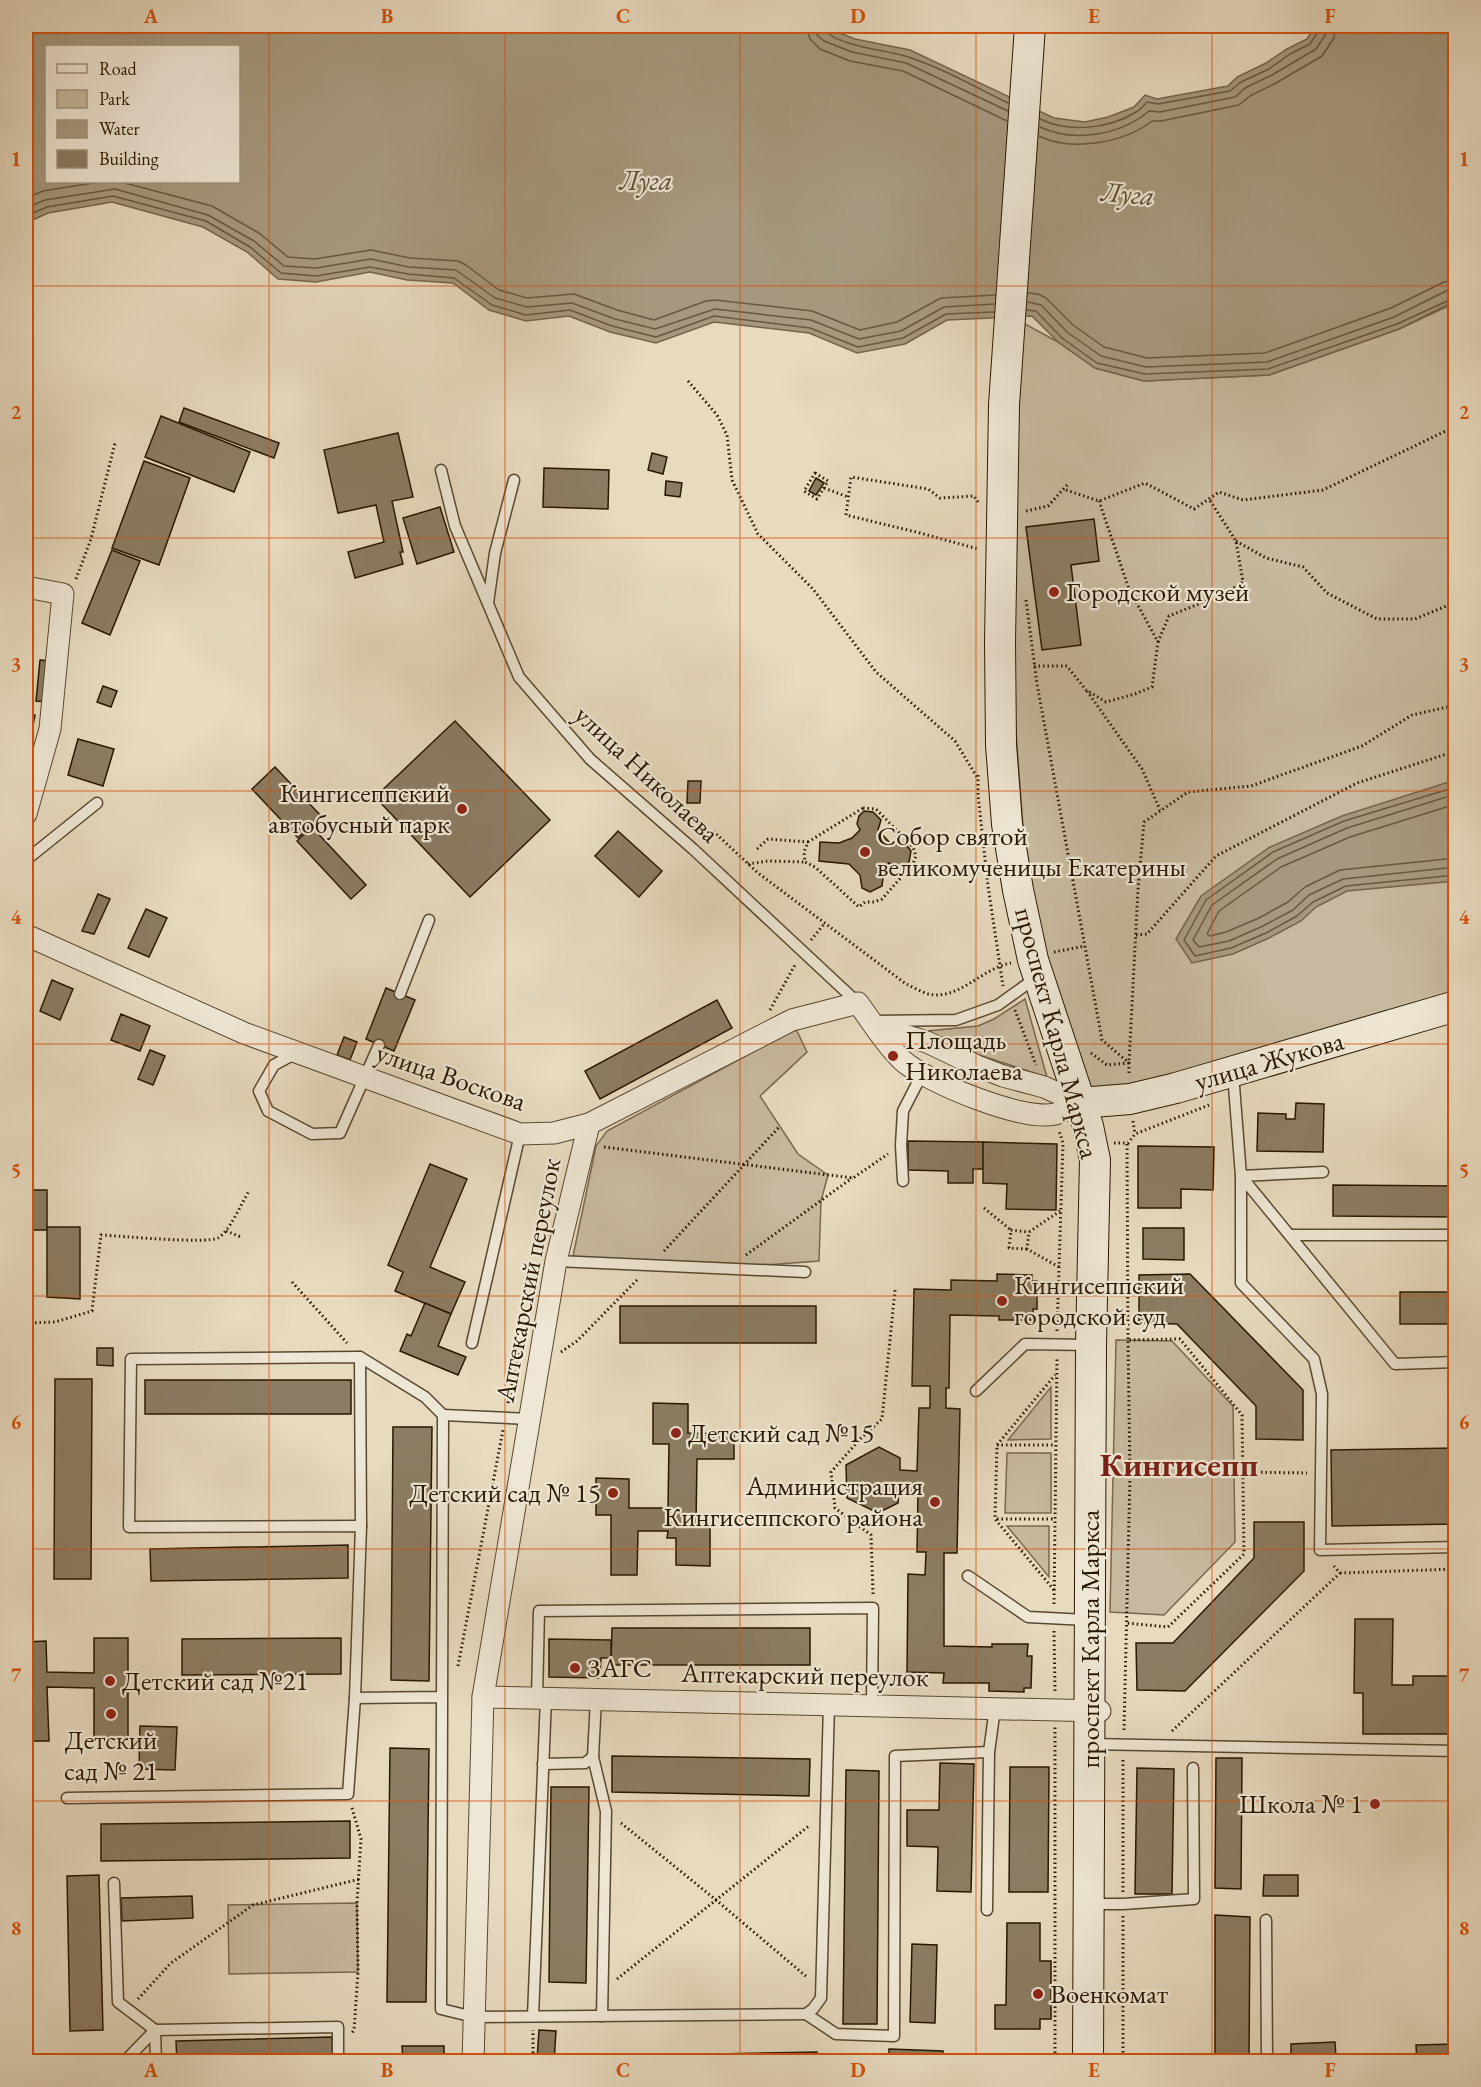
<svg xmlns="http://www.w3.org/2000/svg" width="1481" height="2087" viewBox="0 0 1481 2087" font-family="'EB Garamond',serif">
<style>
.green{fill:#c7b99f;stroke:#786850;stroke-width:1.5}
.water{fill:#a6987e;stroke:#74644c;stroke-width:1.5;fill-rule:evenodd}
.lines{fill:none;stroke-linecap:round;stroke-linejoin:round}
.shore{stroke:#67583f;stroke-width:1.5}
.building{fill:#8b7c63;stroke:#281700;stroke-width:1.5}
.lane-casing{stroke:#584830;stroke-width:13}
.street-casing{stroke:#584830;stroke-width:23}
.secondary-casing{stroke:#281700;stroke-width:32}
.path{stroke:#281700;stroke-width:3;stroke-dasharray:1.5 3;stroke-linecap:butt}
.lane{stroke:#efe7d5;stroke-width:10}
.street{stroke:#efe7d5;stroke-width:21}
.secondary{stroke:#efe7d5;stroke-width:30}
.grid{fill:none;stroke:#d5520b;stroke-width:1.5;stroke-opacity:0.55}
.poi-dot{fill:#8f2418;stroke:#efe7d5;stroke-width:2}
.labels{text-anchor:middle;stroke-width:4.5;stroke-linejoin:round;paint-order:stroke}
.poi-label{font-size:27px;fill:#281700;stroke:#efe7d5;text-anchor:start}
.street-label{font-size:27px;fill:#281700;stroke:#efe7d5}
.water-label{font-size:28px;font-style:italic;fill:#5a4b32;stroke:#efe7d5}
.district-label{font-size:33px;font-weight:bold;fill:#7a1f14;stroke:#efe7d5}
.neatline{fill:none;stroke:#d5520b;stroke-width:2}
.grid-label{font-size:20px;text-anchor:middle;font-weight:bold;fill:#d5520b}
</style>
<rect width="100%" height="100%" fill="#e7dabf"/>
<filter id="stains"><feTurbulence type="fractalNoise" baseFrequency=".00333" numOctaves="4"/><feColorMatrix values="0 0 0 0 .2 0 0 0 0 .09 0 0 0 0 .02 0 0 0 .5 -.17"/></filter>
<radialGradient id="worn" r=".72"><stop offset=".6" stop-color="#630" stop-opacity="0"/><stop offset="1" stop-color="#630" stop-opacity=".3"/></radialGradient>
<g class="green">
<path d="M1455 303V1007L1080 1103 1033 960 1002 545 1012 317 1058 342 1095 368 1144 381 1269 375 1399 329Z"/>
<path d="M1025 999 1047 1077 979 1055 927 1031 978 1026 994 1019Z"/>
<path d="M796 1029 807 1052 760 1096 798 1154 828 1175 821 1201 819 1261 727 1268 572 1261 596 1146 607 1131Z"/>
<path d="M1116 1340 1172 1341 1233 1406 1235 1542 1164 1615 1110 1612Z"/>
<path d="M1051 1387V1439L1008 1440Z"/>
<path d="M1007 1453H1051V1513H1005Z"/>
<path d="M1007 1526H1049V1577Z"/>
<path d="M357 1903 358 1972 229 1974 228 1905Z"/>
</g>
<g class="water">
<path d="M26 26H822L855 39 910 50 1054 118 1085 122 1108 117 1134 107 1145 95 1157 99 1228 86 1237 77 1266 63 1287 49 1307 39 1315 26H1455V301L1399 329 1269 375 1144 381 1095 368 1058 342 1032 316 947 320 905 344 857 353 809 333 714 322 656 343 610 332 569 316 526 321 489 310 453 283 407 280 370 272 316 282 278 279 247 252 203 227 112 202 48 213 26 223ZM46 46H238V182H46Z"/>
<path d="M1455 780V881L1347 891 1316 907 1301 921 1269 938 1233 954 1192 963 1176 939 1201 896 1270 847 1342 816Z"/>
</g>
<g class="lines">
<g class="shore">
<path d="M806 26 810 39 820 49 850 61 903 71 1007 121"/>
<path d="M815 26 817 35 824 41 852 52 906 63 1008 111"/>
<path d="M823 26C825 42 878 50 893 53 928 60 975 87 1008 103"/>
<path d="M1040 119C1069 133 1109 129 1136 112 1140 110 1144 105 1147 102L1158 104 1230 91 1241 82 1269 69 1290 54 1310 44 1319 30 1320 26"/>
<path d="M1040 127C1074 143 1121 135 1149 111L1160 112 1235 97 1245 88 1272 75 1316 49 1326 34 1327 26"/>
<path d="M1039 136C1071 152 1124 143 1152 121H1161L1239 105 1250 96 1276 83 1322 56 1334 38 1336 26"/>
<path d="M121 182 212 206 259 233 288 257 315 259 371 250 410 258 458 261 466 265 499 290 527 298 574 294 617 310 654 320 706 301 715 300 812 311 860 330 897 322 941 298 995 295"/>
<path d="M26 198 43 191 99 182"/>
<path d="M26 208 45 200 115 189 208 215 254 241 284 266 316 268 371 259 409 267 456 270 495 298 527 307 572 303 615 319 655 329 715 309 811 320 859 339 901 331 944 307 994 304"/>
<path d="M26 216 47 207 113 196 206 221 250 247 281 273 316 276 370 267 408 274 454 278 492 305 526 315 570 310 612 326 656 337 714 316 810 328 858 347 903 338 946 314 994 312"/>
<path d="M1028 293 1038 294 1046 298 1073 325 1104 347 1147 358 1265 353 1391 308 1444 282 1456 280"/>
<path d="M1028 302 1041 305 1067 332 1101 356 1146 367 1267 362 1394 317 1448 290 1456 289"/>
<path d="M1027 310 1036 311 1062 338 1097 363 1145 374 1268 369 1397 324 1456 297"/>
<path d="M1456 787 1344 821 1273 852 1206 900 1184 940 1195 956 1231 948 1266 933 1297 916 1313 902 1346 886 1456 875"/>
<path d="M1456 794 1347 828 1277 859 1212 905 1193 940 1199 947 1229 941 1263 926 1293 910 1309 895 1343 879 1456 867"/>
<path d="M1456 804 1350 837 1281 867 1219 911 1207 934 1210 936 1226 932 1259 918 1288 902 1305 887 1340 870 1456 858"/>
</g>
</g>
<g class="building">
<path d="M184 408 279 443 274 458 179 422Z"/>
<path d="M161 416 250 452 234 492 145 457Z"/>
<path d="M398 433 413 497 392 501 403 552H400L403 564 355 578 348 552 384 542 376 505 338 513 324 450Z"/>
<path d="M652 453 667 457 663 474 648 470Z"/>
<path d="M144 461 190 478 159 565 112 548Z"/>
<path d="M544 468 609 470 608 509 543 507Z"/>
<path d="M816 478 824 483 816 495 809 491Z"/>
<path d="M666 481 682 483 680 497 665 495Z"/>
<path d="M440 507 454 552 417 564 403 518Z"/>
<path d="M1094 519 1099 561 1071 565 1081 645 1042 650 1026 527Z"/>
<path d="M112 550 140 561 110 635 82 623Z"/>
<path d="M26 610 32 611 30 644H26Z"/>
<path d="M40 660 50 661 47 702 36 701Z"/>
<path d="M103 686 117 691 111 707 97 702Z"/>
<path d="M26 713 35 715 29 746H26Z"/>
<path d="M455 721 550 820 470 897 375 797Z"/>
<path d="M78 739 114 749 103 786 68 775Z"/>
<path d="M275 767 321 816 298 838 252 789Z"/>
<path d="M688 781H701L700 803H687Z"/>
<path d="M864 811 873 812 881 820 878 830 891 844 898 841 905 843 911 851 909 862 904 866 896 867 889 863 880 872 883 878 882 886 870 892 862 888 860 875 849 864 819 861 820 842 839 843 852 838 860 830 857 824 859 816Z"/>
<path d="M312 827 366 885 351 899 297 841Z"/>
<path d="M618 831 662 871 639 897 595 856Z"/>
<path d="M98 894 110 899 94 934 82 931Z"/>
<path d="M146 909 167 918 149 957 128 948Z"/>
<path d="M52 980 73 989 60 1020 40 1011Z"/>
<path d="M386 988 415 1000 394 1051 366 1039Z"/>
<path d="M717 1000 732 1028 600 1099 585 1071Z"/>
<path d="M121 1014 150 1026 140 1051 111 1040Z"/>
<path d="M344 1037 357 1042 350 1060 337 1055Z"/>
<path d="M150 1050 165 1056 153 1085 138 1079Z"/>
<path d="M1296 1103 1324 1104 1323 1152 1257 1151 1258 1113 1286 1114V1119H1295Z"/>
<path d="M908 1141 983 1142V1169H973V1183H948V1171L908 1170Z"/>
<path d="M983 1142 1057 1144 1056 1210 1006 1209 1007 1184 983 1183Z"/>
<path d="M1138 1146 1214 1147 1213 1190 1181 1189V1208H1138Z"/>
<path d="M430 1164 467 1179 430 1267 465 1282 451 1314 395 1291 403 1272 388 1265Z"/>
<path d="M1333 1185 1456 1186V1217L1333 1216Z"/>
<rect x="26" y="1190" width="21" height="40"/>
<path d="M47 1227H80V1299L47 1297Z"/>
<path d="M1143 1228H1184V1260L1143 1259Z"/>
<path d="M997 1274 1032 1275V1281H1037V1309H1033V1320H999V1316L950 1315 949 1388H946V1408L960 1409 957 1553H944V1646L992 1647V1644H1028L1027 1656H1032L1031 1688H1024V1692L989 1691V1683H943L944 1673 907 1672 908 1574 925 1575 926 1552H917L918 1492H899L898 1503 878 1513 847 1498 846 1465 879 1447 900 1458V1470L917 1471 919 1408H930V1386H912L914 1289 951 1290V1280L997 1281Z"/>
<path d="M1190 1274 1303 1390V1440L1256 1439V1406L1177 1324 1139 1323V1275Z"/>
<rect x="1400" y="1292" width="56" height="32"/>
<path d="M425 1303 451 1314 438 1346 466 1357 458 1375 400 1351 407 1334 411 1336Z"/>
<rect x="620" y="1306" width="196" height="37"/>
<path d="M97 1348H113V1366L97 1365Z"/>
<path d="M55 1379H92L91 1579H54Z"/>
<rect x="145" y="1380" width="206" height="34"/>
<path d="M653 1403 688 1404V1433L734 1434V1459H697L696 1524H710V1566L676 1565V1538H667L668 1531H638L637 1575H611V1515H596V1478L629 1479V1508H668L669 1444H653Z"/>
<path d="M393 1427H432L429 1681 391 1680Z"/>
<path d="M1456 1448V1524L1332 1526 1331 1450Z"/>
<path d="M1254 1522H1304V1571L1185 1691 1137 1690 1136 1643H1173L1254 1558Z"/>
<path d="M348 1545V1578L151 1581 150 1549Z"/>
<path d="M1355 1619H1393L1392 1685H1413V1676H1456V1734H1363V1693H1354Z"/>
<path d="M612 1628H810V1665H611Z"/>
<path d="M94 1638H128V1741H94V1688L47 1687 49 1741H26V1642L46 1641 47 1672 94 1673Z"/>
<path d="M341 1638V1674L182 1675V1639Z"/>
<path d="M549 1639 611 1640V1658H601L600 1678 549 1677Z"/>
<path d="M140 1726 177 1727 175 1770 139 1769Z"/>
<path d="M390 1748 429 1749 426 2002H387Z"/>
<path d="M612 1756 810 1759 809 1796 612 1792Z"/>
<path d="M1216 1758H1242L1241 1889 1215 1888Z"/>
<path d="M940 1763 974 1764 971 1892 937 1891 938 1847 907 1846V1810H939Z"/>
<path d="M1010 1767H1049L1048 1892H1009Z"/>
<path d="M1137 1768 1174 1769 1172 1894H1135Z"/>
<path d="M846 1770 879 1771 877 2024H843Z"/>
<path d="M551 1787H589L586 1983 549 1982Z"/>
<path d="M350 1821V1858L101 1861V1824Z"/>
<path d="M99 1875 103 2030 70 2031 67 1876Z"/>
<path d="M1264 1875H1298V1896H1263Z"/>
<path d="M192 1896 193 1918 122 1921 121 1898Z"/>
<path d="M1215 1915 1250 1917 1249 2062H1215Z"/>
<path d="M1007 1923H1040V1961H1051V2019H1040V2029H995V2005H1006Z"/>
<path d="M912 1944 937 1945 935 2023 910 2022Z"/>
<path d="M539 2030 556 2031 554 2062 537 2060Z"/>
<path d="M332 2037 333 2062H177L176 2041Z"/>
<path d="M1335 2042 1336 2059H1345L1346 2062H1291V2044Z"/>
<path d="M1456 2044V2062H1417L1416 2045Z"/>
<path d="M402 2046H444V2062H403Z"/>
<path d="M889 2049 943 2051V2062H889Z"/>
<path d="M817 2052V2062H716V2054Z"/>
<rect x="584" y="2056" width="97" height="6"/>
<rect x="361" y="2057" width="13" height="5"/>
</g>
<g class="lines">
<defs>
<g id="lane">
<path d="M441 470 455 526 519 677 590 759 693 849 858 1003"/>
<path d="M488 603 495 553 514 480"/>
<path d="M26 860 97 803"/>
<path d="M400 994 429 920"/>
<path d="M872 1021 956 1020 998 1005 1037 977"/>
<path d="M296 1053 274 1065 259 1091 268 1111 312 1134 340 1133 379 1045"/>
<path d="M1233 1073 1241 1176 1323 1172"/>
<path d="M903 1181 901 1145 903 1111 922 1074"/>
<path d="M1290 1235H1456"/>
<path d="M556 1261 805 1272"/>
<path d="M472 1343 520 1134"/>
<path d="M360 1357 361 1526"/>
<path d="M1456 1362 1395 1364 1241 1176V1283L1314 1359 1322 1394 1320 1550 1456 1547"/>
<path d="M976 1391 1025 1344 1089 1345"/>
<path d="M443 1415 529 1419"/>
<path d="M968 1576 1028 1617 1087 1620"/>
<path d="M441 1697 355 1698 361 1526 129 1527 131 1359 360 1357 425 1397 443 1415 441 2009 474 2017 806 2014 813 2009 821 1998 829 1704"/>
<path d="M537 1698 539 1611 873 1608 872 1705"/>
<path d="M596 1699 593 1757 606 1811 602 2016"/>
<path d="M1090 1744 1456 1751"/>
<path d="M543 1764 585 1763 593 1757"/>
<path d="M67 1798 348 1794 355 1698"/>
<path d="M114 1883 118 2002 155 2030 338 2027V2062"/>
<path d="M1089 1904H1123L1194 1899 1193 1768"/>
<path d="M987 1910 989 1752 995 1708"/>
<path d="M1266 1920 1267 2062"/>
<path d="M806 2014 836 2034 894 2036 895 1756 989 1752"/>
<path d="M533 2016 546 1698"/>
<path d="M155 2030 156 2062"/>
<path d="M124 2062 155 2030"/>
</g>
<g id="street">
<path d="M26 587 63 594 50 729 26 814"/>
<path d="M26 935 244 1033 520 1134 554 1133 589 1124 792 1020 858 1003C872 1022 885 1044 903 1061 927 1082 1024 1122 1055 1114 1063 1112 1072 1107 1080 1103"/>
<path d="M878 1031 901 1034 927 1042 977 1066 1003 1076 1044 1087 1080 1103"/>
<path d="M483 1697 1100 1711"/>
<path d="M473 2062 483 1697 556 1261 589 1124"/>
</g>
<g id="secondary">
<path d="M1030 26 1004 405 1000 642 1001 745 1007 824 1018 890 1033 960 1088 1126 1095 1160 1091 1345 1088 2062"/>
<path d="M1080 1103 1130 1099 1176 1088 1456 1006"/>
</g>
</defs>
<use href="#lane" class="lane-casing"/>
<use href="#street" class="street-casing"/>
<use href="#secondary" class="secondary-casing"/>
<g class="path">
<path d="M688 381 717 415 727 435 732 480 758 534 813 589 876 672 955 741 977 777"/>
<path d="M815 473 828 481 817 499 804 491Z"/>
<path d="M824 488 848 497"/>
<path d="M1066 490 1099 501 1145 483 1194 509 1219 492 1243 500 1323 490 1456 426"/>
<path d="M978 502 974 496 940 498 928 489 851 477 846 515 920 533 978 549"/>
<path d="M1026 511 1048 506 1068 484"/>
<path d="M1236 541 1266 558 1303 567 1327 593 1377 619H1415L1456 602"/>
<path d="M76 579 91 539 115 443"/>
<path d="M1026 600 1037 684 1102 1040 1129 1063V1076"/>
<path d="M1158 642 1169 616 1226 593 1243 582 1236 541 1209 499"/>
<path d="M1034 666H1067L1086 690 1106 702 1135 694 1152 687 1158 642 1129 589 1099 501"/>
<path d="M1087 691 1142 769 1160 810"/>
<path d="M978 775V795L988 886 1003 986"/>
<path d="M863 808 876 809 913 847 916 856 913 864 882 899 874 902H865L859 907 815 867 805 862 804 852 808 842Z"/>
<path d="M713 831 758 873 906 984C913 987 921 992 928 994 959 1001 982 968 1011 963"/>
<path d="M757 849 768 839 808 842"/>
<path d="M748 864 768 861 805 862"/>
<path d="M1136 935 1147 934 1216 856 1357 783 1456 751"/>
<path d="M811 940 825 923"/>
<path d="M1054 952 1085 946"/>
<path d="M770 1010 796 963"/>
<path d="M1015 1010 1036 1065"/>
<path d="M1091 1053 1107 1065 1129 1063 1138 889 1144 822 1188 792 1251 786 1362 746 1412 715 1456 705"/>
<path d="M1133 1121 1135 1134"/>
<path d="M1114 1143H1128L1135 1134 1209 1105"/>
<path d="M1127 1144 1128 1340"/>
<path d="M604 1147 853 1178 888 1154"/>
<path d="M984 1208 1011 1230"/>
<path d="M226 1231 241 1237"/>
<path d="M1027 1249 1009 1248 1011 1230 1029 1232"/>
<path d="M664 1251 780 1126"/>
<path d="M746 1255 852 1178"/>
<path d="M1059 1267 1027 1249 1029 1232 1060 1211"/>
<path d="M292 1282 347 1343"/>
<path d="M26 1323 55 1322 92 1311 101 1235C121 1236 205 1244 218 1238 230 1231 241 1204 249 1191"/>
<path d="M1057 1331 1063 1143 1059 1131"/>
<path d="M561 1352 577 1341 637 1280"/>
<path d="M508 1403 520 1348"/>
<path d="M997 1445H1055"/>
<path d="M1243 1472 1307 1473"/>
<path d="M997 1519H1055"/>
<path d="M1340 1573 1456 1569"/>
<path d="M1054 1590 995 1519 997 1445 1055 1375"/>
<path d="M873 1594 871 1535 835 1508 831 1472 860 1439 882 1419 895 1290"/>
<path d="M1054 1604 1057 1358"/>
<path d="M1054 1631 1055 1691"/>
<path d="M458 1666 503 1430"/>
<path d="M1124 1730 1130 1476 1128 1340 1180 1339 1242 1415 1244 1554 1168 1627 1126 1623"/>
<path d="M1172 1731 1340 1573 1333 1565"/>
<path d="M352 1808 361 1839 357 1903 358 1972 354 2030 352 2033"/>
<path d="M621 1823 716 1900 810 1825"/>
<path d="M1123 1892V1757"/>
<path d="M1123 1916V2062"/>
<path d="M617 1979 716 1900 808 1978"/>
<path d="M138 1999 171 1963 253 1905 360 1879"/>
<path d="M533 2062V2030"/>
<path d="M1055 2062V1727"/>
</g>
<use href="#lane" class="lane"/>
<use href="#street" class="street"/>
<use href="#secondary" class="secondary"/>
</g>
<path class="grid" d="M269 26V2062M505 26V2062M740 26V2062M976 26V2062M1212 26V2062M26 286H1456M26 538H1456M26 791H1456M26 1044H1456M26 1296H1456M26 1549H1456M26 1801H1456"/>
<g class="poi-dot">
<circle cx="1054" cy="592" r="6"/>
<circle cx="462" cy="809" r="6"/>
<circle cx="865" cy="852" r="6"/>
<circle cx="893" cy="1056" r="6"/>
<circle cx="1002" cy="1301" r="6"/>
<circle cx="676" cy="1433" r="6"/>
<circle cx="613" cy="1493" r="6"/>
<circle cx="935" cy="1502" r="6"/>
<circle cx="575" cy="1668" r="6"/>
<circle cx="110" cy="1681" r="6"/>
<circle cx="111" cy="1714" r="6"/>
<circle cx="1375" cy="1804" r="6"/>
<circle cx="1038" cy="1994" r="6"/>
</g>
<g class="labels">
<g class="poi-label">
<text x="1066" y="601">Городской музей</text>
<text x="450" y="802" text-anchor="end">Кингисеппский<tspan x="450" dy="31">автобусный парк</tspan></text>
<text x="877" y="845">Собор святой<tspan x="877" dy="31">великомученицы Екатерины</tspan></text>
<text x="905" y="1049">Площадь<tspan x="905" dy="31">Николаева</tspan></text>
<text x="1014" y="1294">Кингисеппский<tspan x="1014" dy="31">городской суд</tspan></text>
<text x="688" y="1442">Детский сад №15</text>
<text x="923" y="1495" text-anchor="end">Администрация<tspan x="923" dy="31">Кингисеппского района</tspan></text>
<text x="601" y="1502" text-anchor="end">Детский сад № 15</text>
<text x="587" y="1677">ЗАГС</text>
<text x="122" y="1690">Детский сад №21</text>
<text x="111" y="1749" text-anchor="middle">Детский<tspan x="111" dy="31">сад № 21</tspan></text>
<text x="1363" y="1813" text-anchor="end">Школа № 1</text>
<text x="1050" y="2003">Военкомат</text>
</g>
<g class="street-label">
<text transform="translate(647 774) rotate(43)" y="9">улица Николаева</text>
<text transform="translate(1057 1033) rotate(75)" y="9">проспект Карла Маркса</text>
<text transform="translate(1269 1061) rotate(-16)" y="9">улица Жукова</text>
<text transform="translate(451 1077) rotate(19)" y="9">улица Воскова</text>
<text transform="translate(528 1280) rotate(-79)" y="9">Аптекарский переулок</text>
<text transform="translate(1090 1639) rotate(-90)" y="9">проспект Карла Маркса</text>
<text transform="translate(805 1675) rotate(1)" y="9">Аптекарский переулок</text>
</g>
<g class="water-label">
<text x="646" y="190">Луга</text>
<text transform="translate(1128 193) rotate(5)" y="10">Луга</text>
</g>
<g class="district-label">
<text x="1179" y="1476">Кингисепп</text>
</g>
</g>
<rect width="1481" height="2087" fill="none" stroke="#e7dabf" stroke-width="66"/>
<rect x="45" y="45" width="195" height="138" fill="#efe7d5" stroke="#9f9480" stroke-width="1.5"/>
<rect x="57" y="64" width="30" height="9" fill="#efe7d5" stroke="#9f9480" stroke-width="1.5"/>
<text x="99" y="75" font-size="18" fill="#281700">Road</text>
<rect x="57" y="90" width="30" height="18" fill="#c7b99f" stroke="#9f9480" stroke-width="1.5"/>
<text x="99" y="105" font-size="18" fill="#281700">Park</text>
<rect x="57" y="120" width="30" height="18" fill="#a6987e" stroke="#9f9480" stroke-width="1.5"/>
<text x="99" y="135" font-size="18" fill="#281700">Water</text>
<rect x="57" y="150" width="30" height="18" fill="#8b7c63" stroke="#9f9480" stroke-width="1.5"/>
<text x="99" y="165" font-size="18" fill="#281700">Building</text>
<rect x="33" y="33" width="1415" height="2021" class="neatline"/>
<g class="grid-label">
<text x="151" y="23">A</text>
<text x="387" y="23">B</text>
<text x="623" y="23">C</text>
<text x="858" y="23">D</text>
<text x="1094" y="23">E</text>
<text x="1330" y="23">F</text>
<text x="16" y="166">1</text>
<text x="1464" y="166">1</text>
<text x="16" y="419">2</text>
<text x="1464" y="419">2</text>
<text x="16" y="671">3</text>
<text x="1464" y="671">3</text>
<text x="16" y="924">4</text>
<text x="1464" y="924">4</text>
<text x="16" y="1177">5</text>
<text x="1464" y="1177">5</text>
<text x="16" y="1429">6</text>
<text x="1464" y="1429">6</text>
<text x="16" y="1682">7</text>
<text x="1464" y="1682">7</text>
<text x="16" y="1935">8</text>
<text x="1464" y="1935">8</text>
<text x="151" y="2077">A</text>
<text x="387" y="2077">B</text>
<text x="623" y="2077">C</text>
<text x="858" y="2077">D</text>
<text x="1094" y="2077">E</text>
<text x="1330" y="2077">F</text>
</g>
<rect width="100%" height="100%" filter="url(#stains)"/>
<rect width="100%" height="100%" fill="url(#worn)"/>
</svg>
